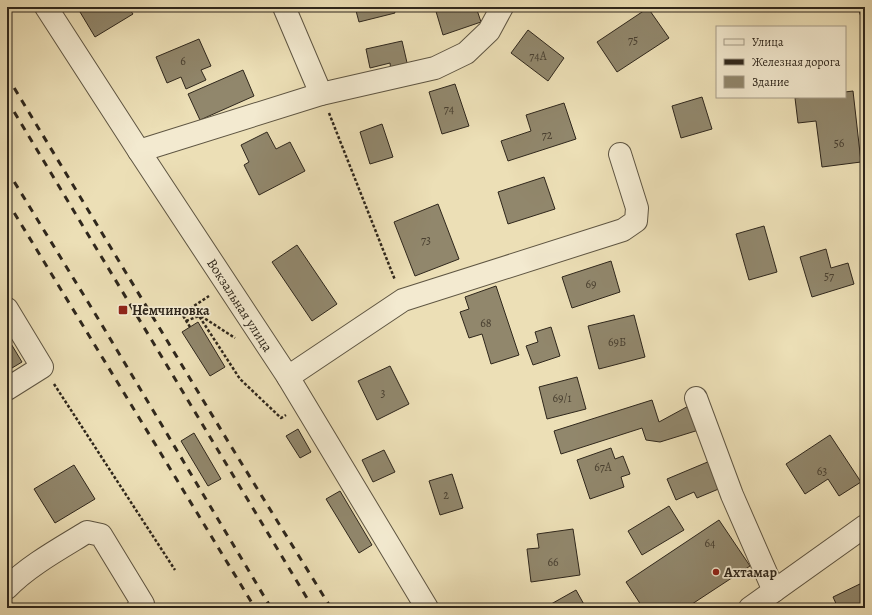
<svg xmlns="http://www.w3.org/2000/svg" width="872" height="615" viewBox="0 0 872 615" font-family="Alegreya,serif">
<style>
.building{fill:#91876c;stroke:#2f271c}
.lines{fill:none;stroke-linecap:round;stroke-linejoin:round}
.minor-casing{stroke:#5e5542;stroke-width:24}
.path{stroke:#2f271c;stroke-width:2.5;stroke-dasharray:3 2;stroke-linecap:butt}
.minor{stroke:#f3ead0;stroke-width:22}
.rail{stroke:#2f271c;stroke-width:3;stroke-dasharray:7 7;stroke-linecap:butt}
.poi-dot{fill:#8f2418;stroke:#f3ead0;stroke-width:1.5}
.labels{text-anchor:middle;stroke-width:3.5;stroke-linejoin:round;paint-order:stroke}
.number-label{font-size:12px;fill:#483f30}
.street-label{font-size:14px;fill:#2f271c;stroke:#f3ead0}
.poi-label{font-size:14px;font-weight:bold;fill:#2f271c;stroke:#f3ead0;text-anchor:start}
</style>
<rect width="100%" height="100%" fill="#ecdfb6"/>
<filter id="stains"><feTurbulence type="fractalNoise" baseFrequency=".005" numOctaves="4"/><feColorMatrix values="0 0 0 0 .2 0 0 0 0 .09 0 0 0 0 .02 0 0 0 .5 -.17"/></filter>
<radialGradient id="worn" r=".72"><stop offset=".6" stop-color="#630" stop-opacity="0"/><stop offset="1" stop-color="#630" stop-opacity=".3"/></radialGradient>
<g class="building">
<path d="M77 7H128L133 14 95 37Z"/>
<path d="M355 7H393L395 13 359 22Z"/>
<path d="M439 7H476L481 22 443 35 435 8Z"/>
<path d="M858 7H865V31Z"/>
<path d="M648 8 669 38 617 72 597 42Z"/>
<path d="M528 30 564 58 548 81 511 53Z"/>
<path d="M199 39 211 66 201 70 206 80 186 89 181 77 167 83 156 57Z"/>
<path d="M402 41 408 67 391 71 390 63 370 68 366 49Z"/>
<path d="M243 70 254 96 200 120 188 94Z"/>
<path d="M455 84 469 126 442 134 429 92Z"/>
<path d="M853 91 861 162 822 167 816 121 798 123 795 98 806 97H845V92Z"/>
<path d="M702 97 712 129 681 138 672 106Z"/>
<path d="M564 103 576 139 508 161 501 141 531 131 526 115Z"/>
<path d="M382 124 393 157 370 164 360 132Z"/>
<path d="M267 132 276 149 290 142 305 171 259 195 244 165 249 162 241 145Z"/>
<path d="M544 177 555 209 508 224 498 192Z"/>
<path d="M438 204 459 259 415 276 394 222Z"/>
<path d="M764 226 777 272 749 280 736 234Z"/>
<path d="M297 245 337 304 312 321 272 262Z"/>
<path d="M826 249 831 268 848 263 854 284 812 297 800 257Z"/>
<path d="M611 261 620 292 572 308 562 277Z"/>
<path d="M496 286 519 355 491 364 482 334 469 338 460 312 469 309 465 297Z"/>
<path d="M634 315 645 357 599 369 588 326Z"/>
<path d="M198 322 225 367 210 376 182 332Z"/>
<path d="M551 327 560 356 533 365 526 346 538 342 535 332Z"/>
<path d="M7 337 22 362 7 371Z"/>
<path d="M390 366 409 404 377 420 358 381Z"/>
<path d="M577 377 586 409 547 419 539 387Z"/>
<path d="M652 400 659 422 694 403 702 429 660 442 646 440 642 428 561 454 554 431Z"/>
<path d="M298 429 311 452 300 458 286 436Z"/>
<path d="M194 433 221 479 208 486 181 441Z"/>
<path d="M830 435 861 482 839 496 828 479 805 494 786 464Z"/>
<path d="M611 448 615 459 623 456 630 474 621 477 624 487 590 499 577 460Z"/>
<path d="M384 450 395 472 373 482 362 460Z"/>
<path d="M710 461 721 488 697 498 694 492 676 500 667 479Z"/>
<path d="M74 465 95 499 55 523 34 489Z"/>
<path d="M452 474 463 508 440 515 429 481Z"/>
<path d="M340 491 372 545 359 553 326 499Z"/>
<path d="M669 506 684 530 642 555 628 531Z"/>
<path d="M719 520 750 566 686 608H643L626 582Z"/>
<path d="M573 529 580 575 531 582 527 549 539 548 537 534Z"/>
<path d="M864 582 865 608H838L833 597Z"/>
<path d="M576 590 586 608H544Z"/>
</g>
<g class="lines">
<defs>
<g id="minor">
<path d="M46 7 139 151 288 377 427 608"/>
<path d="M284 7 321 94"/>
<path d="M139 151 321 94 435 68 466 53 489 31 502 7"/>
<path d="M7 309 42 367 7 389"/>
<path d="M288 377 403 300 623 230 636 221 637 208 620 154"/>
<path d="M696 398 732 495 774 591"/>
<path d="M7 588C28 566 61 548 87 532L101 535 143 604 138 608"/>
<path d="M750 608 865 526"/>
</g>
</defs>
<use href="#minor" class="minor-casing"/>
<g class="path">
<path d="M329 113 395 280"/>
<path d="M201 316 235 338"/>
<path d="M186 321 199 316 240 379 281 418 286 415"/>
<path d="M190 327 182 314 209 296"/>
<path d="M54 384 175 570"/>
</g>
<use href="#minor" class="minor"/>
<g class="rail">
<path d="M7 76 229 443 331 608"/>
<path d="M7 100 313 608"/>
<path d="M7 170 102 325 271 608"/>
<path d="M7 201 255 608"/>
</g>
</g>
<g class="poi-dot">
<rect x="118" y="305" width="10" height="10" rx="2"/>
<circle cx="716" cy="572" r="4"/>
</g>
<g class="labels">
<g class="number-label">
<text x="633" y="44">75</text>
<text x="538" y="60">74А</text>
<text x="183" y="65">6</text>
<text x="449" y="113">74</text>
<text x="547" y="139">72</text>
<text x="839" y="147">56</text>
<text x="426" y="244">73</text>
<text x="829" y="280">57</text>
<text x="591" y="288">69</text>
<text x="486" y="327">68</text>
<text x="617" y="346">69Б</text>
<text x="383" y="397">3</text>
<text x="562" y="402">69/1</text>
<text x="603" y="471">67А</text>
<text x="822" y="475">63</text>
<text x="446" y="499">2</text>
<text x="710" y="547">64</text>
<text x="553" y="566">66</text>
</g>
<g class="street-label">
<text transform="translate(240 305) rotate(57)" y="5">Вокзальная улица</text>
</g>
<g class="poi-label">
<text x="132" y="315">Немчиновка</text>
<text x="724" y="577">Ахтамар</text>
</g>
</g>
<rect width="872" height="615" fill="none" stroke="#ecdfb6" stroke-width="24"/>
<rect x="8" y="8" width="856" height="599" fill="none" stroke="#2f271c" stroke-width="2"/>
<rect x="12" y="12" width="848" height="591" fill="none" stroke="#2f271c"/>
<rect x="716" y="26" width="130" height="72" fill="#f3ead0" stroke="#a59c88"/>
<rect x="724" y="39" width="20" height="6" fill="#f3ead0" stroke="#a59c88"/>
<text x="752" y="46" font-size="12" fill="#2f271c">Улица</text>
<rect x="724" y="59" width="20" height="6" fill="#2f271c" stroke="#a59c88"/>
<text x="752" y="66" font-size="12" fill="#2f271c">Железная дорога</text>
<rect x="724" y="76" width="20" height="12" fill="#91876c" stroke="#a59c88"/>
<text x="752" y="86" font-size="12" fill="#2f271c">Здание</text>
<rect width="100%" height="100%" filter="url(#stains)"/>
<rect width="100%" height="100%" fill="url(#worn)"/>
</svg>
